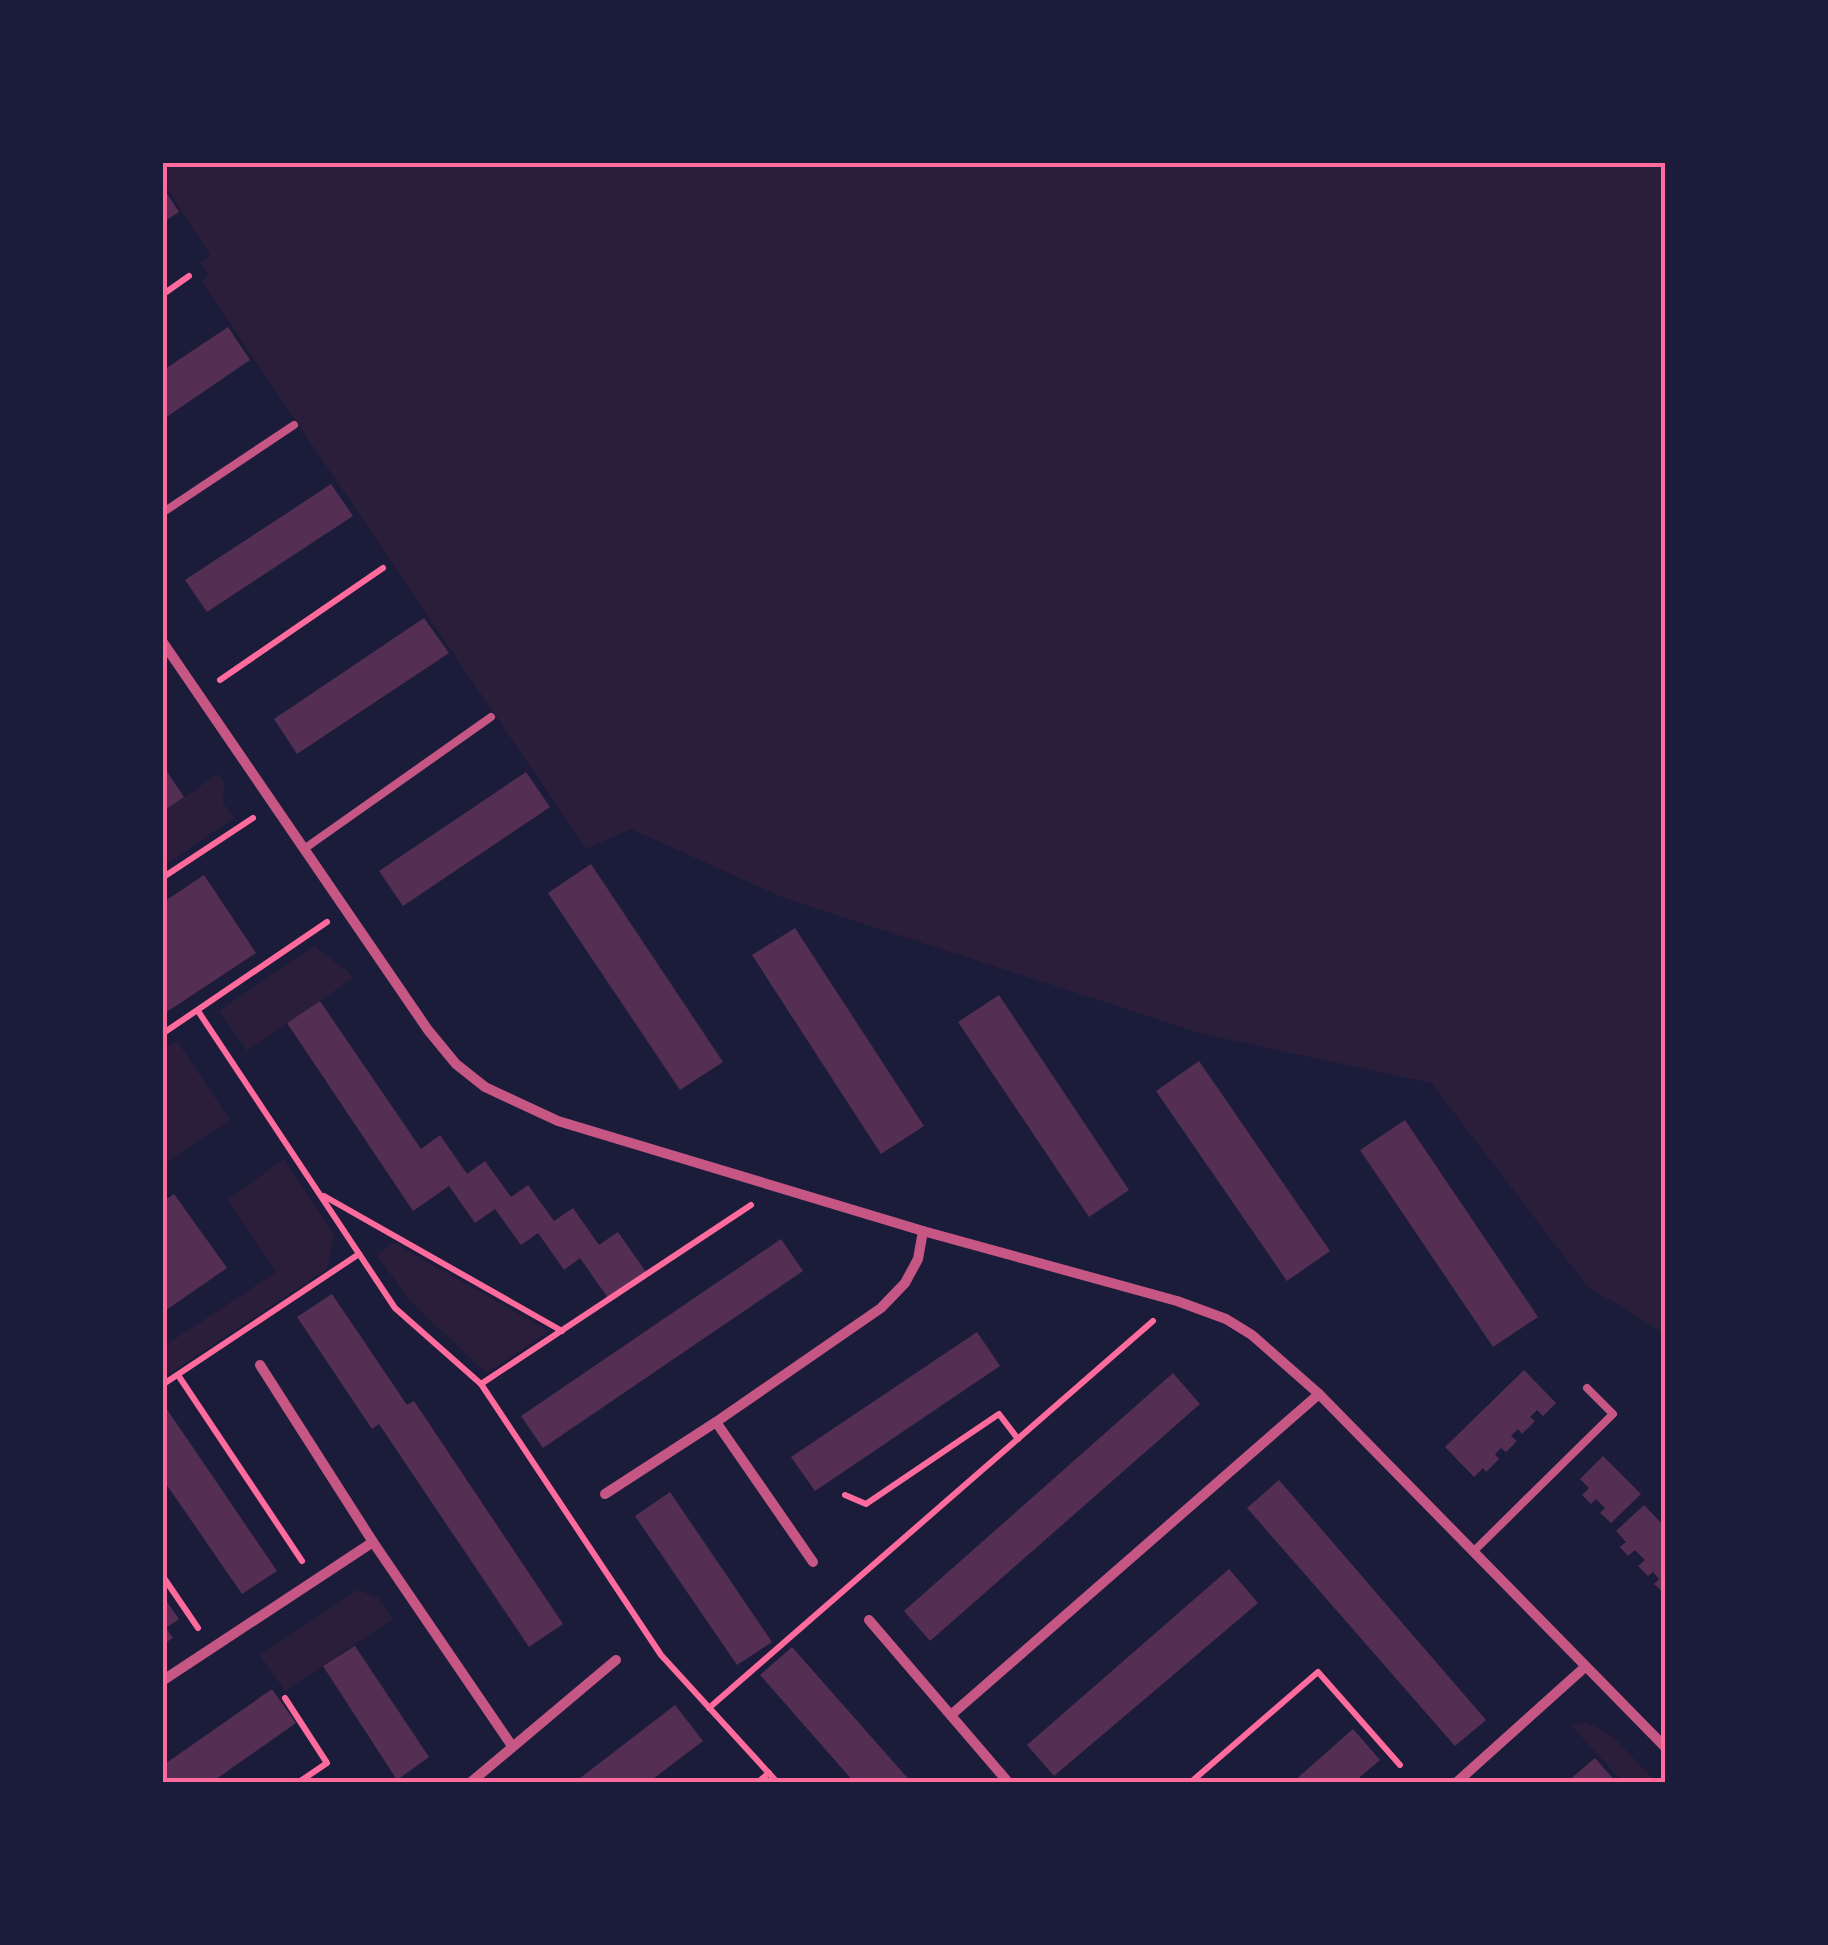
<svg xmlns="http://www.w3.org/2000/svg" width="1828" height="1945" viewBox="0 0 1828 1945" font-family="Inter,sans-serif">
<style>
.green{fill:#2a1e3b}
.building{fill:#542f53}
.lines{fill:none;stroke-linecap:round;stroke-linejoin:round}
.path{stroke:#ff6b9d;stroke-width:6}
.service{stroke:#c65784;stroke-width:8}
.minor{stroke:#c65784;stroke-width:10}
.neatline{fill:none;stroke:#ff6b9d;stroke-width:4}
</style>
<rect width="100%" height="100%" fill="#1b1b3a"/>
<g class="green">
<path d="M162 163H1665V1334L1587 1286 1431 1083 1203 1034 784 898 631 829 586 849 201 281 208 275 200 262 210 255 163 183Z"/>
<path d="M218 774 224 782 223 803 234 818 163 866V812Z"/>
<path d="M315 945C326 959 343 963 353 978L247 1051 219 1011Z"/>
<path d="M177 1041 230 1120 163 1165V1050Z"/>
<path d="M284 1159 334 1234 327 1269 163 1378V1347L276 1272 227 1200Z"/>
<path d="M394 1243 549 1331 486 1373 409 1300 377 1255Z"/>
<path d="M357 1590 377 1597 393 1619 285 1691 260 1655Z"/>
<path d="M1586 1722 1612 1736 1656 1782H1623L1571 1725Z"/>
</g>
<g class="building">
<path d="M162 186 179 212 162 223Z"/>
<path d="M228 327 250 360 162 420V371Z"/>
<path d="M331 484 353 516 207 612 185 580Z"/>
<path d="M424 618 449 653 297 754 274 719Z"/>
<path d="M162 764 184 797 162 812Z"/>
<path d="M526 772 550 807 403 906 379 871Z"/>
<path d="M591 864 723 1062 680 1090 548 893Z"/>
<path d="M204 875 256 953 162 1015V903Z"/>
<path d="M795 928 924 1126 881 1154 752 955Z"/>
<path d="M999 995 1129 1190 1089 1217 958 1022Z"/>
<path d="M320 1001 421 1149 440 1135 467 1174 485 1161 511 1197 528 1185 554 1221 573 1208 599 1245 618 1232 646 1272 608 1298 580 1258 564 1270 538 1233 521 1245 495 1209 475 1223 449 1186 413 1211 287 1023Z"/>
<path d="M1199 1061 1330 1251 1287 1281 1156 1091Z"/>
<path d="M1405 1120 1538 1317 1493 1347 1360 1150Z"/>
<path d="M174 1194 227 1268 162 1313V1202Z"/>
<path d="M781 1239 803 1271 543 1448 521 1416Z"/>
<path d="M332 1294 407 1405 414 1401 563 1624 529 1647 379 1424 372 1429 297 1317Z"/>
<path d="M977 1332 1000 1366 815 1491 791 1457Z"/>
<path d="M1524 1370 1556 1403 1543 1416 1537 1410 1530 1417 1535 1421 1522 1434 1518 1429 1511 1436 1517 1441 1506 1452 1501 1448 1495 1454 1499 1459 1486 1472 1483 1468 1474 1477 1445 1447Z"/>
<path d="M1173 1373 1200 1404 930 1641 904 1611Z"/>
<path d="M162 1402 277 1571 242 1594 162 1478Z"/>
<path d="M1603 1456 1641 1494 1611 1523 1600 1513 1605 1508 1596 1499 1591 1504 1582 1495 1589 1488 1580 1479Z"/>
<path d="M1279 1480 1486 1720 1455 1746 1247 1508Z"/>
<path d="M670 1492 772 1642 737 1665 635 1516Z"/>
<path d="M1644 1505 1666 1528V1595L1654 1584 1659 1579 1653 1572 1648 1576 1638 1566 1645 1560 1635 1550 1628 1556 1620 1547 1626 1542 1616 1531Z"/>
<path d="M1229 1569 1258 1603 1054 1776 1027 1745Z"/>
<path d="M162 1595 179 1619 166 1628 173 1638 162 1645Z"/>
<path d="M355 1646 429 1757 397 1780 323 1666Z"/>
<path d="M792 1647 882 1749 911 1782H854L760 1675Z"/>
<path d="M272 1689 296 1723 212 1782H162V1766Z"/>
<path d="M675 1705 703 1741 666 1769 649 1782H575Z"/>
<path d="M1353 1729 1380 1760 1354 1782H1293Z"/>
<path d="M1595 1758 1616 1782H1567Z"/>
</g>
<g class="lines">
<g class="path">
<path d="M162 295 189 276"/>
<path d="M220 680 383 568"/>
<path d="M162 878 253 818"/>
<path d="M198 1011 395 1308 481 1384 661 1655 777 1782"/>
<path d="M162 1034 327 922"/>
<path d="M324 1196 562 1331"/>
<path d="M178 1375 302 1561"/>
<path d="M481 1384 751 1205"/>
<path d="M162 1385 359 1254"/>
<path d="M845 1495 866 1504 999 1414 1018 1439"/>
<path d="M162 1575 198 1628"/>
<path d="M285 1698 327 1763 299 1782"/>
<path d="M709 1708 1153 1321"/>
<path d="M758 1782 769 1773"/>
<path d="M1191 1782 1318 1672 1400 1765"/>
</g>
<g class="service">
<path d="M162 513 294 425"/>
<path d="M304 849 491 717"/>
<path d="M1475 1550 1613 1414 1587 1388"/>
</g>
<g class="minor">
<path d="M162 641 428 1030 456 1064 485 1087 558 1121 923 1231 1177 1301 1226 1319 1252 1335 1319 1394 1666 1748"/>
<path d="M260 1365 373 1542 512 1746"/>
<path d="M716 1422 813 1562"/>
<path d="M605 1494 716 1422 881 1308 905 1283 918 1259 923 1231"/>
<path d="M869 1620 1008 1782"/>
<path d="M162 1681 373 1542"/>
<path d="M951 1715 1319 1394"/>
<path d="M471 1782 616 1660"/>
<path d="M1457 1782 1585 1667"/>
</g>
</g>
<rect width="1828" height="1945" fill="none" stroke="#1b1b3a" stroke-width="330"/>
<rect x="165" y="165" width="1498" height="1615" class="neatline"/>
</svg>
